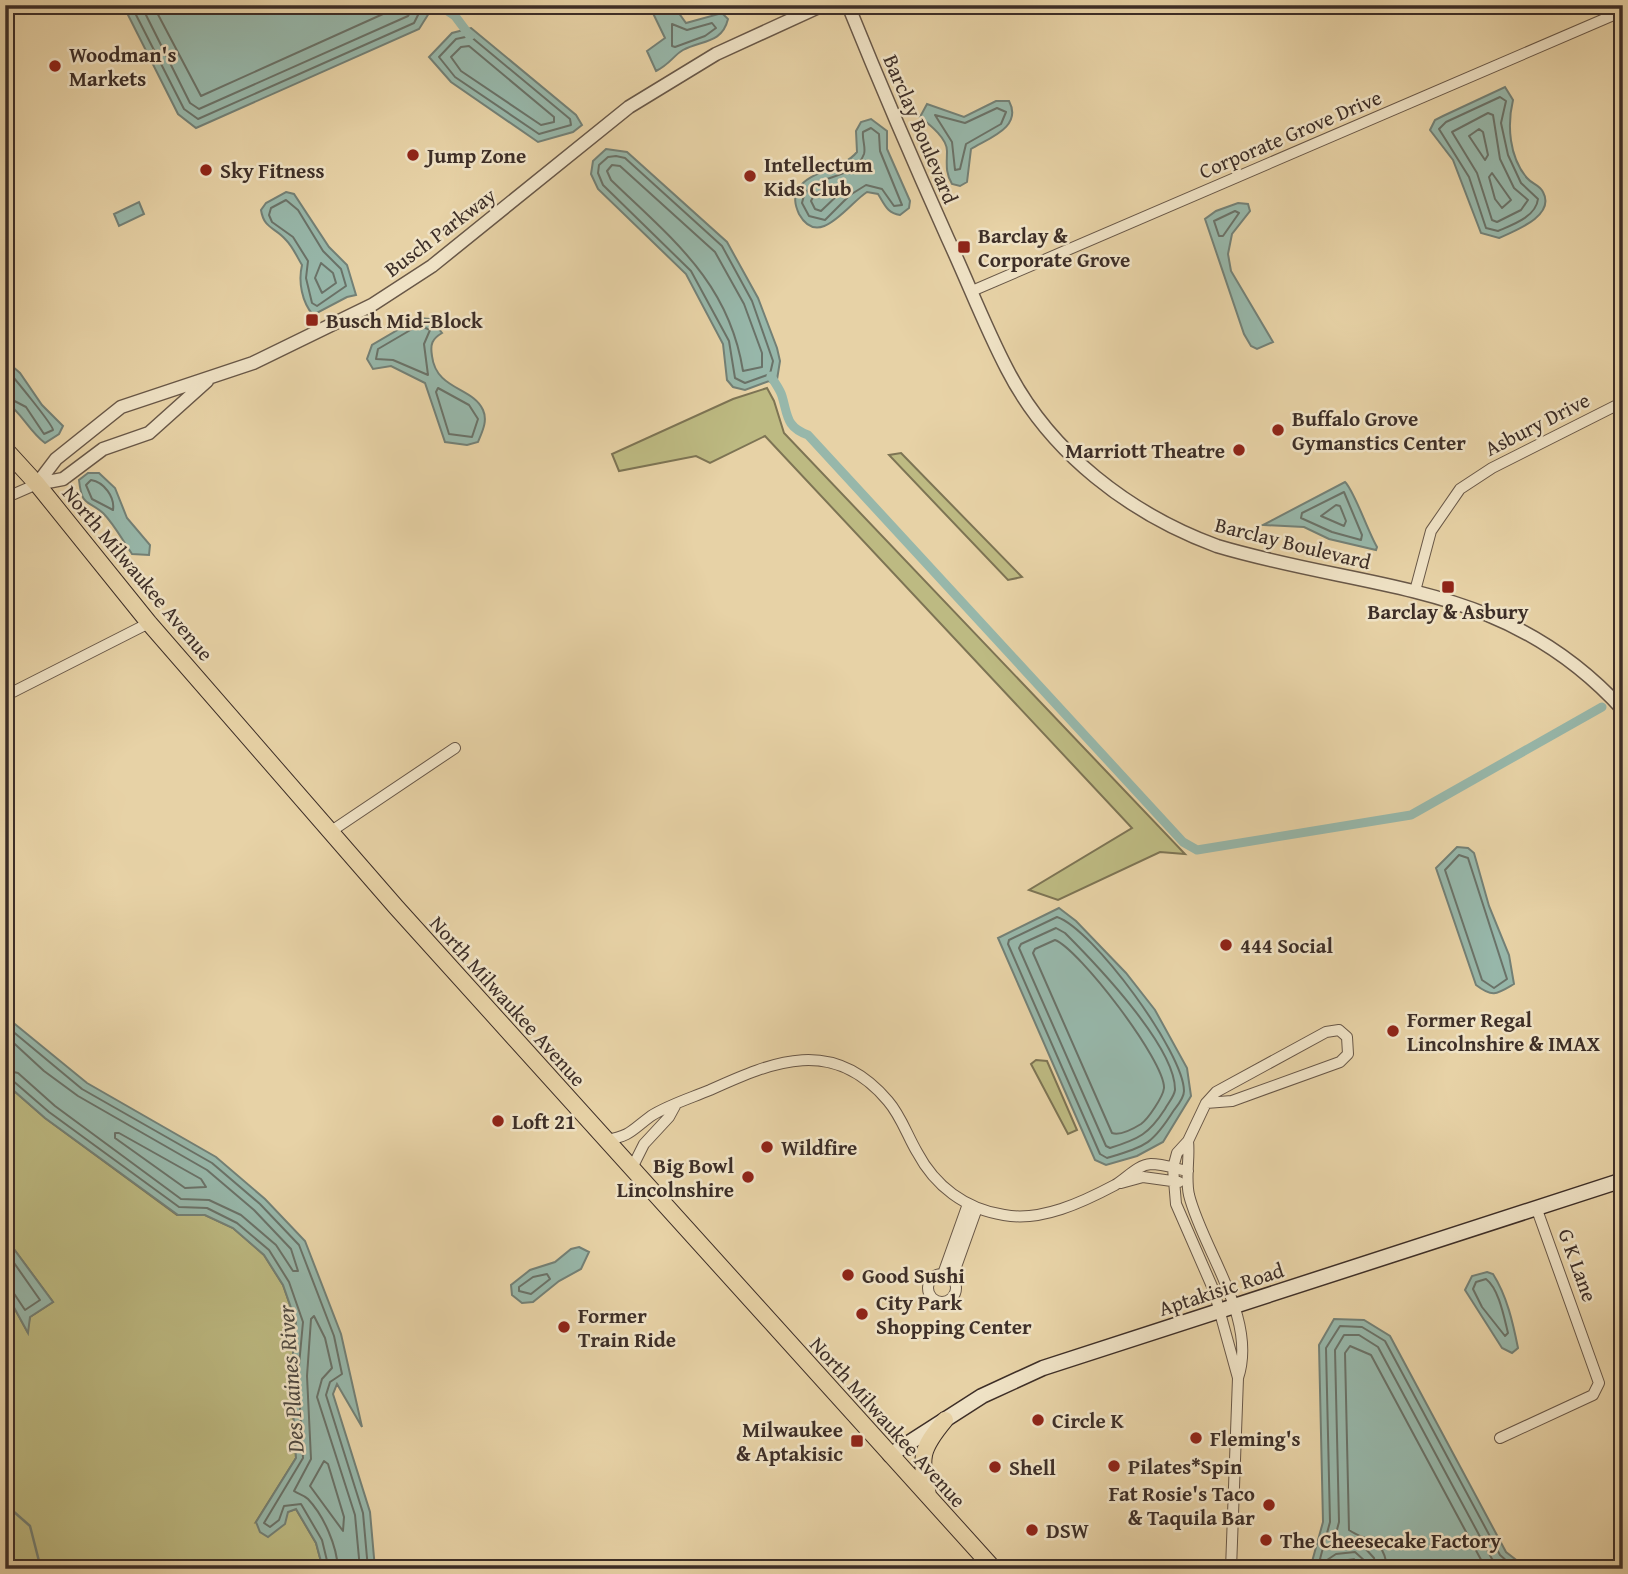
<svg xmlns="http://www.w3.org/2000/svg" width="1628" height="1574" font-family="'Gentium Book Plus',serif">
	<rect width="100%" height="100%" fill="#e7d2a6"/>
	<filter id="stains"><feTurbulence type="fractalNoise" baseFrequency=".00286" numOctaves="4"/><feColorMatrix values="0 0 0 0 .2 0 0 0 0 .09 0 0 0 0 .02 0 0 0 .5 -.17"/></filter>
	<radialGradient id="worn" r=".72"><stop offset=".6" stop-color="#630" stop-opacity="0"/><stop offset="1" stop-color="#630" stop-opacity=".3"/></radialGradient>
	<path fill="#bdba82" stroke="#7d7454" stroke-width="2" d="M 767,388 L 774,401 L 784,433 L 1185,854 L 1160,852 L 1058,900 L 1029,890 L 1132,828 L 765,436 L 710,463 L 696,456 L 619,471 L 612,454 L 733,399 Z
		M 901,453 L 1022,577 L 1008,580 L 889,455 Z
		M 1036,1060 L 1047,1061 L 1077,1130 L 1068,1134 L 1031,1064 Z
		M 5,1083 L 45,1118 L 177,1215 L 205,1215 L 233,1228 L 264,1255 L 283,1285 L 296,1322 L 291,1375 L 296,1458 L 256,1522 L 296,1509 L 316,1543 L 323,1569 L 5,1569 L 5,1291 L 27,1331 L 30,1317 L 53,1302 L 5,1237 Z"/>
	<path fill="#97b7aa" stroke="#738076" stroke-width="2" d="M 123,5 L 429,5 L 431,10 L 419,29 L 196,128 L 178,114 Z
		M 649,5 L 673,5 L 686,23 L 722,13 L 728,19 C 722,44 701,40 683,50 C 673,56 670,64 656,71 L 647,51 L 665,38 Z
		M 471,28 L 576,115 L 582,125 L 573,132 L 538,142 L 451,82 L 429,57 L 452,33 Z
		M 1505,87 L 1513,100 C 1507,125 1509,157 1527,178 C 1532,184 1540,185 1543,192 C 1556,216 1514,231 1499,238 L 1481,233 L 1453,160 L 1430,130 L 1435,120 L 1443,116 Z
		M 996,101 L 1009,101 C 1023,127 989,138 971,149 L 967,182 L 960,186 L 952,184 C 945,172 947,164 947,151 C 947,138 930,125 920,117 L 927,104 L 964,117 Z
		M 871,119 L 887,131 L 887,149 L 910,201 L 909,208 L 900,215 C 887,213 885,205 878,194 L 867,192 C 848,204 819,250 799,214 C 795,205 793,197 799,188 C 810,170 841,171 857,152 L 856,131 L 861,122 Z
		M 606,149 L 627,152 L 727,242 L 758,298 L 777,348 L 780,361 L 776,386 L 769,381 L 745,390 L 733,387 L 727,380 L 723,344 L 686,274 L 598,189 L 591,174 L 593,161 Z
		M 286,192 L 294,194 L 329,247 L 347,265 L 356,295 L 347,297 L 313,315 C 302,302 298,282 302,265 C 297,257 293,247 286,240 C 275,227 264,229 261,210 L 266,203 Z
		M 139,202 L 144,214 L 119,226 L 114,214 Z
		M 1238,203 L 1248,204 L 1250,211 L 1232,234 L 1228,254 L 1231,271 L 1273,342 L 1257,349 L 1251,346 L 1244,334 L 1205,219 L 1216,211 Z
		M 418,318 L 431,319 L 442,333 C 432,339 430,344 432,356 C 436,390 473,387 483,410 C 488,421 482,432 478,442 L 467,445 L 445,442 L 425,383 L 391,366 L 373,369 L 367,359 L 372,345 Z
		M 5,360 L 20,373 L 42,405 L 63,426 L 59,434 L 45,443 C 29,431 22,413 5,401 Z
		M 88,473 L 99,473 L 115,488 L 127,518 L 150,545 L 149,555 L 132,554 C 123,541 114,524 103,513 C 87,499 82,507 79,480 Z
		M 1345,482 C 1354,490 1368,532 1377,547 L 1376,550 L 1329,539 L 1304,527 L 1263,525 Z
		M 1457,847 L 1468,848 L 1474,853 L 1489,906 L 1509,955 L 1514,984 C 1497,994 1493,998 1476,985 L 1436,868 Z
		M 1059,908 L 1076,921 L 1126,973 L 1155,1010 L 1187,1068 L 1191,1096 L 1163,1142 L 1137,1156 L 1106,1165 L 1095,1160 L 998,938 Z
		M 5,1016 L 87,1083 L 216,1157 L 265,1199 L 305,1241 L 341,1334 L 362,1427 L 337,1384 L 333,1394 L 370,1512 L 375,1569 L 323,1569 L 316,1543 L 296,1509 L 288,1512 L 285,1524 L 268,1537 L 260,1532 L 256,1522 L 296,1458 L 291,1375 L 296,1322 L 283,1285 L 264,1255 L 233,1228 L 205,1215 L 178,1215 L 45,1118 L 5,1083 Z
		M 5,1237 L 53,1302 L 30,1317 L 28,1333 L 5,1291 Z
		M 579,1247 L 589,1252 L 581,1269 L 559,1281 L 533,1302 L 522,1303 L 512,1295 L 511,1285 L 530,1270 L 555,1262 L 571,1249 Z
		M 1487,1272 L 1493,1274 C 1507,1296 1513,1323 1518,1348 L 1512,1353 L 1502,1348 L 1465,1290 L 1472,1276 Z
		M 1334,1319 L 1364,1320 L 1390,1336 L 1506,1552 L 1528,1569 L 1362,1569 L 1354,1559 C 1334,1561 1331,1569 1310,1569 L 1323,1522 L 1319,1345 Z"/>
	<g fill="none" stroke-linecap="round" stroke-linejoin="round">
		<path stroke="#6a7268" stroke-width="2" d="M 131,5 L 184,109 L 198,119 L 414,23 L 423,5
			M 141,5 L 190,103 L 199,109 L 408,16 L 415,5
			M 153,5 L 201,96 L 403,5
			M 712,23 L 716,28 L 705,36 L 675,47 L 672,46 L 672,24 L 687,30 Z
			M 470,36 L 570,119 L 571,125 L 539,134 L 455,77 L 439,57 L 456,39 Z
			M 469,46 L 554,117 L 554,122 L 541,125 L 461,71 L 451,57 L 461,47 Z
			M 1500,97 L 1506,101 L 1501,123 L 1508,155 L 1521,183 L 1538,199 C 1536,217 1512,225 1498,231 L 1486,228 L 1469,177 L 1439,129 L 1446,122 Z
			M 997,108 L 1006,112 L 1001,124 L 966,144 L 960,169 L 955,170 L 952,142 L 935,115 L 965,123 Z
			M 1488,113 L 1493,115 L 1500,159 L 1514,188 L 1528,200 L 1521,210 L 1497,222 L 1492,220 L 1477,173 L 1452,132 Z
			M 871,128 L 879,134 L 880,151 L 902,205 L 894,206 L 882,189 L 866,185 L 850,195 L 825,220 L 809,216 L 802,203 C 807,171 853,184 864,154 C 866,148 862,139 863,132 Z
			M 1479,129 L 1483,132 L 1488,155 L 1485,160 L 1469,136 Z
			M 616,156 L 625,158 L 722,246 L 752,301 L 773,361 L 770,374 L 745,383 L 735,378 L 729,341 L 691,271 L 603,185 L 598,173 L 599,165 L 608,157 Z
			M 612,165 L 620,166 L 715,252 L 744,304 L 762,353 L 762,367 L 743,371 C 729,282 672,239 611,180 L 607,171 Z
			M 1492,173 L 1511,200 L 1502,208 L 1495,199 L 1489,177 Z
			M 839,185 L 843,190 L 821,211 L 815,209 L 811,201 L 815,193 Z
			M 286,200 L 298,210 L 323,251 L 341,269 L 346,286 L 317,306 L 312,303 L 306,278 L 308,261 L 293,237 L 272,222 L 269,215 L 271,208 Z
			M 1235,211 L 1239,213 L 1223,236 L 1219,236 L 1214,221 Z
			M 321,263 L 333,273 L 336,283 L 322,293 L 315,278 Z
			M 419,325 L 430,330 L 424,344 L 428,375 L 393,360 L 376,359 L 378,349 Z
			M 5,368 C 12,375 53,425 53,430 L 44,434 L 26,407 L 5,396
			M 438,388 L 469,405 L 478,419 L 472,437 L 449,434 L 436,392 Z
			M 91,480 C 104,482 115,497 113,510 L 92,499 L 86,485 Z
			M 1344,492 L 1362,535 L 1361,540 L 1332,532 L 1301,518 L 1302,513 Z
			M 1336,505 L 1340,506 L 1346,521 L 1344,526 L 1321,516 Z
			M 1459,855 L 1468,858 L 1507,979 L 1494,988 L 1482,980 L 1445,870 Z
			M 1057,917 C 1093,929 1184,1053 1184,1091 C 1184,1098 1178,1105 1174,1110 C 1152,1145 1146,1146 1107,1158 L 1100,1154 L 1008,944 L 1009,940 Z
			M 1056,928 L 1065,933 C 1095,963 1176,1047 1175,1090 C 1174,1097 1168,1103 1165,1109 C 1149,1134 1139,1139 1110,1148 L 1106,1146 L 1019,948 L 1021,944 Z
			M 1055,940 C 1079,949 1165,1061 1164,1088 C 1163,1097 1148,1119 1141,1124 C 1133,1129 1121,1136 1112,1133 L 1033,953 L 1035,949 Z
			M 5,1025 L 82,1089 L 212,1163 L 260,1204 L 299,1245 L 334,1336 L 342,1374 L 330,1382 L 326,1395 L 363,1513 L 368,1569
			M 5,1035 L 44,1071 L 78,1096 L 207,1170 L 254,1210 L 291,1249 L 298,1271 L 293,1271 L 276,1245 L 241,1215 L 209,1200 L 181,1199 L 55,1106 L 18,1073 L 5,1070
			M 5,1079 L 12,1080 L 49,1112 L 179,1207 L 207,1208 L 237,1223 L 269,1250 L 289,1282 L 303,1322 L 298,1376 L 303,1458 L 264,1523 L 270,1527 L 279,1520 L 284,1506 L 301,1504 L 322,1540 L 329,1569
			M 119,1133 L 201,1179 L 206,1187 L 185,1188 L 115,1138 L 115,1133 Z
			M 5,1250 L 40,1300 L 25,1310 L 13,1292 L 5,1290
			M 547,1274 L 550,1279 L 531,1294 L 519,1291 L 519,1287 L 533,1277 Z
			M 1486,1279 C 1499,1289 1504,1317 1508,1333 L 1505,1336 L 1482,1307 L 1473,1289 L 1476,1282 Z
			M 324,1461 L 328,1464 L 344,1517 L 343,1531 L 310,1486 Z
			M 338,1569 C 337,1546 324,1516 308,1499 C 304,1495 298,1494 294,1491 L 311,1459 L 307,1376 L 311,1319 L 314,1316 L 325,1338 L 332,1368 L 322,1379 L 317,1397 L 355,1515 L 360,1569
			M 1367,1569 L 1366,1562 L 1355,1552 L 1336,1554 L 1324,1562 L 1320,1559 L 1330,1522 L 1326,1348 L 1340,1326 L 1362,1327 L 1385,1341 L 1500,1555 L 1516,1569
			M 1376,1569 L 1374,1558 L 1363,1546 L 1337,1545 L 1334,1541 L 1339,1522 L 1335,1350 L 1344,1335 L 1359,1335 L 1378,1347 L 1492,1559 L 1502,1569
			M 1387,1569 C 1385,1537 1366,1542 1349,1530 L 1345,1353 L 1350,1346 L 1371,1355 L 1486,1569"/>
		<path stroke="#738076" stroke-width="2.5" d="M 5,1504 L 30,1526 L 41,1569"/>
		<path stroke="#97b7aa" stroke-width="9" d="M 439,5 L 455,16 L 470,36
			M 771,376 C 774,382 780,389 782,396 C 788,416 786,427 808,435 L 1183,842 L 1197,850 L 1411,815 L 1602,707"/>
		<defs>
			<path id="minor" d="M 972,291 L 1623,11
				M 5,498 L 37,484
				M 1415,591 L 1431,531 L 1460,489 L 1492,468 L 1623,402
				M 5,696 L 149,623
				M 330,832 L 455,748
				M 1206,1103 L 1232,1101 L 1340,1062 L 1348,1054 L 1347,1037 L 1339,1030 L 1326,1032 L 1216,1092 L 1206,1103 L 1188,1141 L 1177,1153 L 1173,1168 L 1176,1204 L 1214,1291 L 1238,1378
				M 606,1140 C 631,1136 632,1130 651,1116 C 668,1105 691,1098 710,1090 C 774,1061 833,1036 888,1101 C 901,1116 907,1135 917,1152 C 935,1186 965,1209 1004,1215 C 1041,1222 1083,1202 1115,1185 C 1127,1178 1137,1165 1151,1164 C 1163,1164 1177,1169 1188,1171
				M 1188,1141 C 1190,1159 1185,1177 1189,1195 C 1203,1251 1258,1318 1238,1378 L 1231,1569
				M 631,1170 L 644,1144 L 669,1117 L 675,1106
				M 1121,1183 L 1143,1177 L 1179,1182
				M 943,1274 L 968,1204
				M928 1288a14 14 0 1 1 28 0a14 14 0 1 1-28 0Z
				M 952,1278 L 977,1208
				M 1500,1438 L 1593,1395 L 1599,1383 L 1536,1207"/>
			<path id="tertiary" d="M 848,5 C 880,84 913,161 948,239 C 968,282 985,327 1007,369 C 1050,453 1130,514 1217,546 C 1371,592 1505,580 1623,710
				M 37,484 L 56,459 L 121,407 L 253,363 L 372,305 L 432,266 L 629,107 L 716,54 L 823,5
				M 37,484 L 63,479 L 103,449 L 149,433 L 207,381"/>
			<path id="secondary" d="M 890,1455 L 982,1396 L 1043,1368 L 1623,1180"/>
			<path id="primary" d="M 5,449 L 37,484 L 149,623 L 396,907 L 994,1569
				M 928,1495 C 920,1457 920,1450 945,1420"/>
		</defs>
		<use href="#minor" stroke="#685747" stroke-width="12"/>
		<use href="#tertiary" stroke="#685747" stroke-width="15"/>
		<use href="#secondary" stroke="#3d2e27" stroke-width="17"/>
		<use href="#primary" stroke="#3d2e27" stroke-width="18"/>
		<use href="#minor" stroke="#efe2c5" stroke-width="10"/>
		<use href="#tertiary" stroke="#efe2c5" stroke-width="12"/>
		<use href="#secondary" stroke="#efe2c5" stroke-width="14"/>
		<use href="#primary" stroke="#e7d2a6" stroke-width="16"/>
	</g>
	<g fill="#8f2418" stroke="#efe2c5" stroke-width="2.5">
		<circle cx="55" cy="66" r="7"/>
		<circle cx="413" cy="155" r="7"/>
		<circle cx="206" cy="170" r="7"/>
		<circle cx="750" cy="176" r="7"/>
		<rect x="957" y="240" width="14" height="14" rx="3.5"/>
		<rect x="305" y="313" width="14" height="14" rx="3.5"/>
		<circle cx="1278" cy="430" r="7"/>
		<circle cx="1239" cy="450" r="7"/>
		<rect x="1441" y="580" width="14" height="14" rx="3.5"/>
		<circle cx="1226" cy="945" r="7"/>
		<circle cx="1393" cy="1031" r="7"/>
		<circle cx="498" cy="1121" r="7"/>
		<circle cx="767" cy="1147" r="7"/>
		<circle cx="748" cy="1177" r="7"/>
		<circle cx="848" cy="1275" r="7"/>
		<circle cx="862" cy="1314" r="7"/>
		<circle cx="564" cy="1327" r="7"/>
		<circle cx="1038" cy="1420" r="7"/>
		<circle cx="1196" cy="1438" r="7"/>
		<rect x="850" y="1434" width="14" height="14" rx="3.5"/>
		<circle cx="1114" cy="1466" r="7"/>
		<circle cx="995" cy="1467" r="7"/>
		<circle cx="1269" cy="1505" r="7"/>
		<circle cx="1032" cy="1530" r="7"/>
		<circle cx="1266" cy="1540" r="7"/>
	</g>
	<g text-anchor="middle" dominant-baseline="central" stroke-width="5" stroke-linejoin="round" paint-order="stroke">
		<g font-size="21" font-weight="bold" fill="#3d2e27" stroke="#efe2c5" text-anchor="start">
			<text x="69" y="54">Woodman's<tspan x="69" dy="24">Markets</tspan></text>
			<text x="427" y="155">Jump Zone</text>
			<text x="764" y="164">Intellectum<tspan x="764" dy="24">Kids Club</tspan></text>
			<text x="220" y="170">Sky Fitness</text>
			<text x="978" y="235">Barclay &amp;<tspan x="978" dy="24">Corporate Grove</tspan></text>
			<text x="326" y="320">Busch Mid-Block</text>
			<text x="1292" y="418">Buffalo Grove<tspan x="1292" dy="24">Gymanstics Center</tspan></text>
			<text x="1225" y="450" text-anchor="end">Marriott Theatre</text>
			<text x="1448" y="611" text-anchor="middle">Barclay &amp; Asbury</text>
			<text x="1240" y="945">444 Social</text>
			<text x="1407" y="1019">Former Regal<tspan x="1407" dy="24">Lincolnshire &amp; IMAX</tspan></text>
			<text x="512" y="1121">Loft 21</text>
			<text x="781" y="1147">Wildfire</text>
			<text x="734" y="1165" text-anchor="end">Big Bowl<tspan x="734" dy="24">Lincolnshire</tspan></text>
			<text x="862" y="1275">Good Sushi</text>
			<text x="876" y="1302">City Park<tspan x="876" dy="24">Shopping Center</tspan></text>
			<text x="578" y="1315">Former<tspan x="578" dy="24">Train Ride</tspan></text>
			<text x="1052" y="1420">Circle K</text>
			<text x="843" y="1429" text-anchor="end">Milwaukee<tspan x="843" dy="24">&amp; Aptakisic</tspan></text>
			<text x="1210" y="1438">Fleming's</text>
			<text x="1128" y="1466">Pilates*Spin</text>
			<text x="1009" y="1467">Shell</text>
			<text x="1255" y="1493" text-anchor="end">Fat Rosie's Taco<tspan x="1255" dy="24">&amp; Taquila Bar</tspan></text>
			<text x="1046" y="1530">DSW</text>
			<text x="1280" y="1540">The Cheesecake Factory</text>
		</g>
		<g font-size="21" fill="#3d2e27" stroke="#efe2c5">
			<text transform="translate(921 129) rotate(67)">Barclay Boulevard</text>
			<text transform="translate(1290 134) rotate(-23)">Corporate Grove Drive</text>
			<text transform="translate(440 232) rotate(-37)">Busch Parkway</text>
			<text transform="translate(1537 424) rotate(-27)">Asbury Drive</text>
			<text transform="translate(1293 543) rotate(14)">Barclay Boulevard</text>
			<text transform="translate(138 573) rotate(50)">North Milwaukee Avenue</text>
			<text transform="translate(508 1001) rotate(48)">North Milwaukee Avenue</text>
			<text transform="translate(1578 1265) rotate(70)">G K Lane</text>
			<text transform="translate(1221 1289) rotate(-18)">Aptakisic Road</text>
			<text transform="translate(888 1422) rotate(48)">North Milwaukee Avenue</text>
		</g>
		<g font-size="23" font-style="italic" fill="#4f4941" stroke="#efe2c5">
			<text transform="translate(290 1379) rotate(-94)">Des Plaines River</text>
		</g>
	</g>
	<rect width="1628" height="1574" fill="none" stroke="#e7d2a6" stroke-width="28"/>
	<rect x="7" y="7" width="1614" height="1560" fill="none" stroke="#3d2e27" stroke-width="3.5"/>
	<rect x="14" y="14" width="1600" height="1546" fill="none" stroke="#3d2e27" stroke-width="2"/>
	<rect width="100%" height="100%" filter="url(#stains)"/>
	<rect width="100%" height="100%" fill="url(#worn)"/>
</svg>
